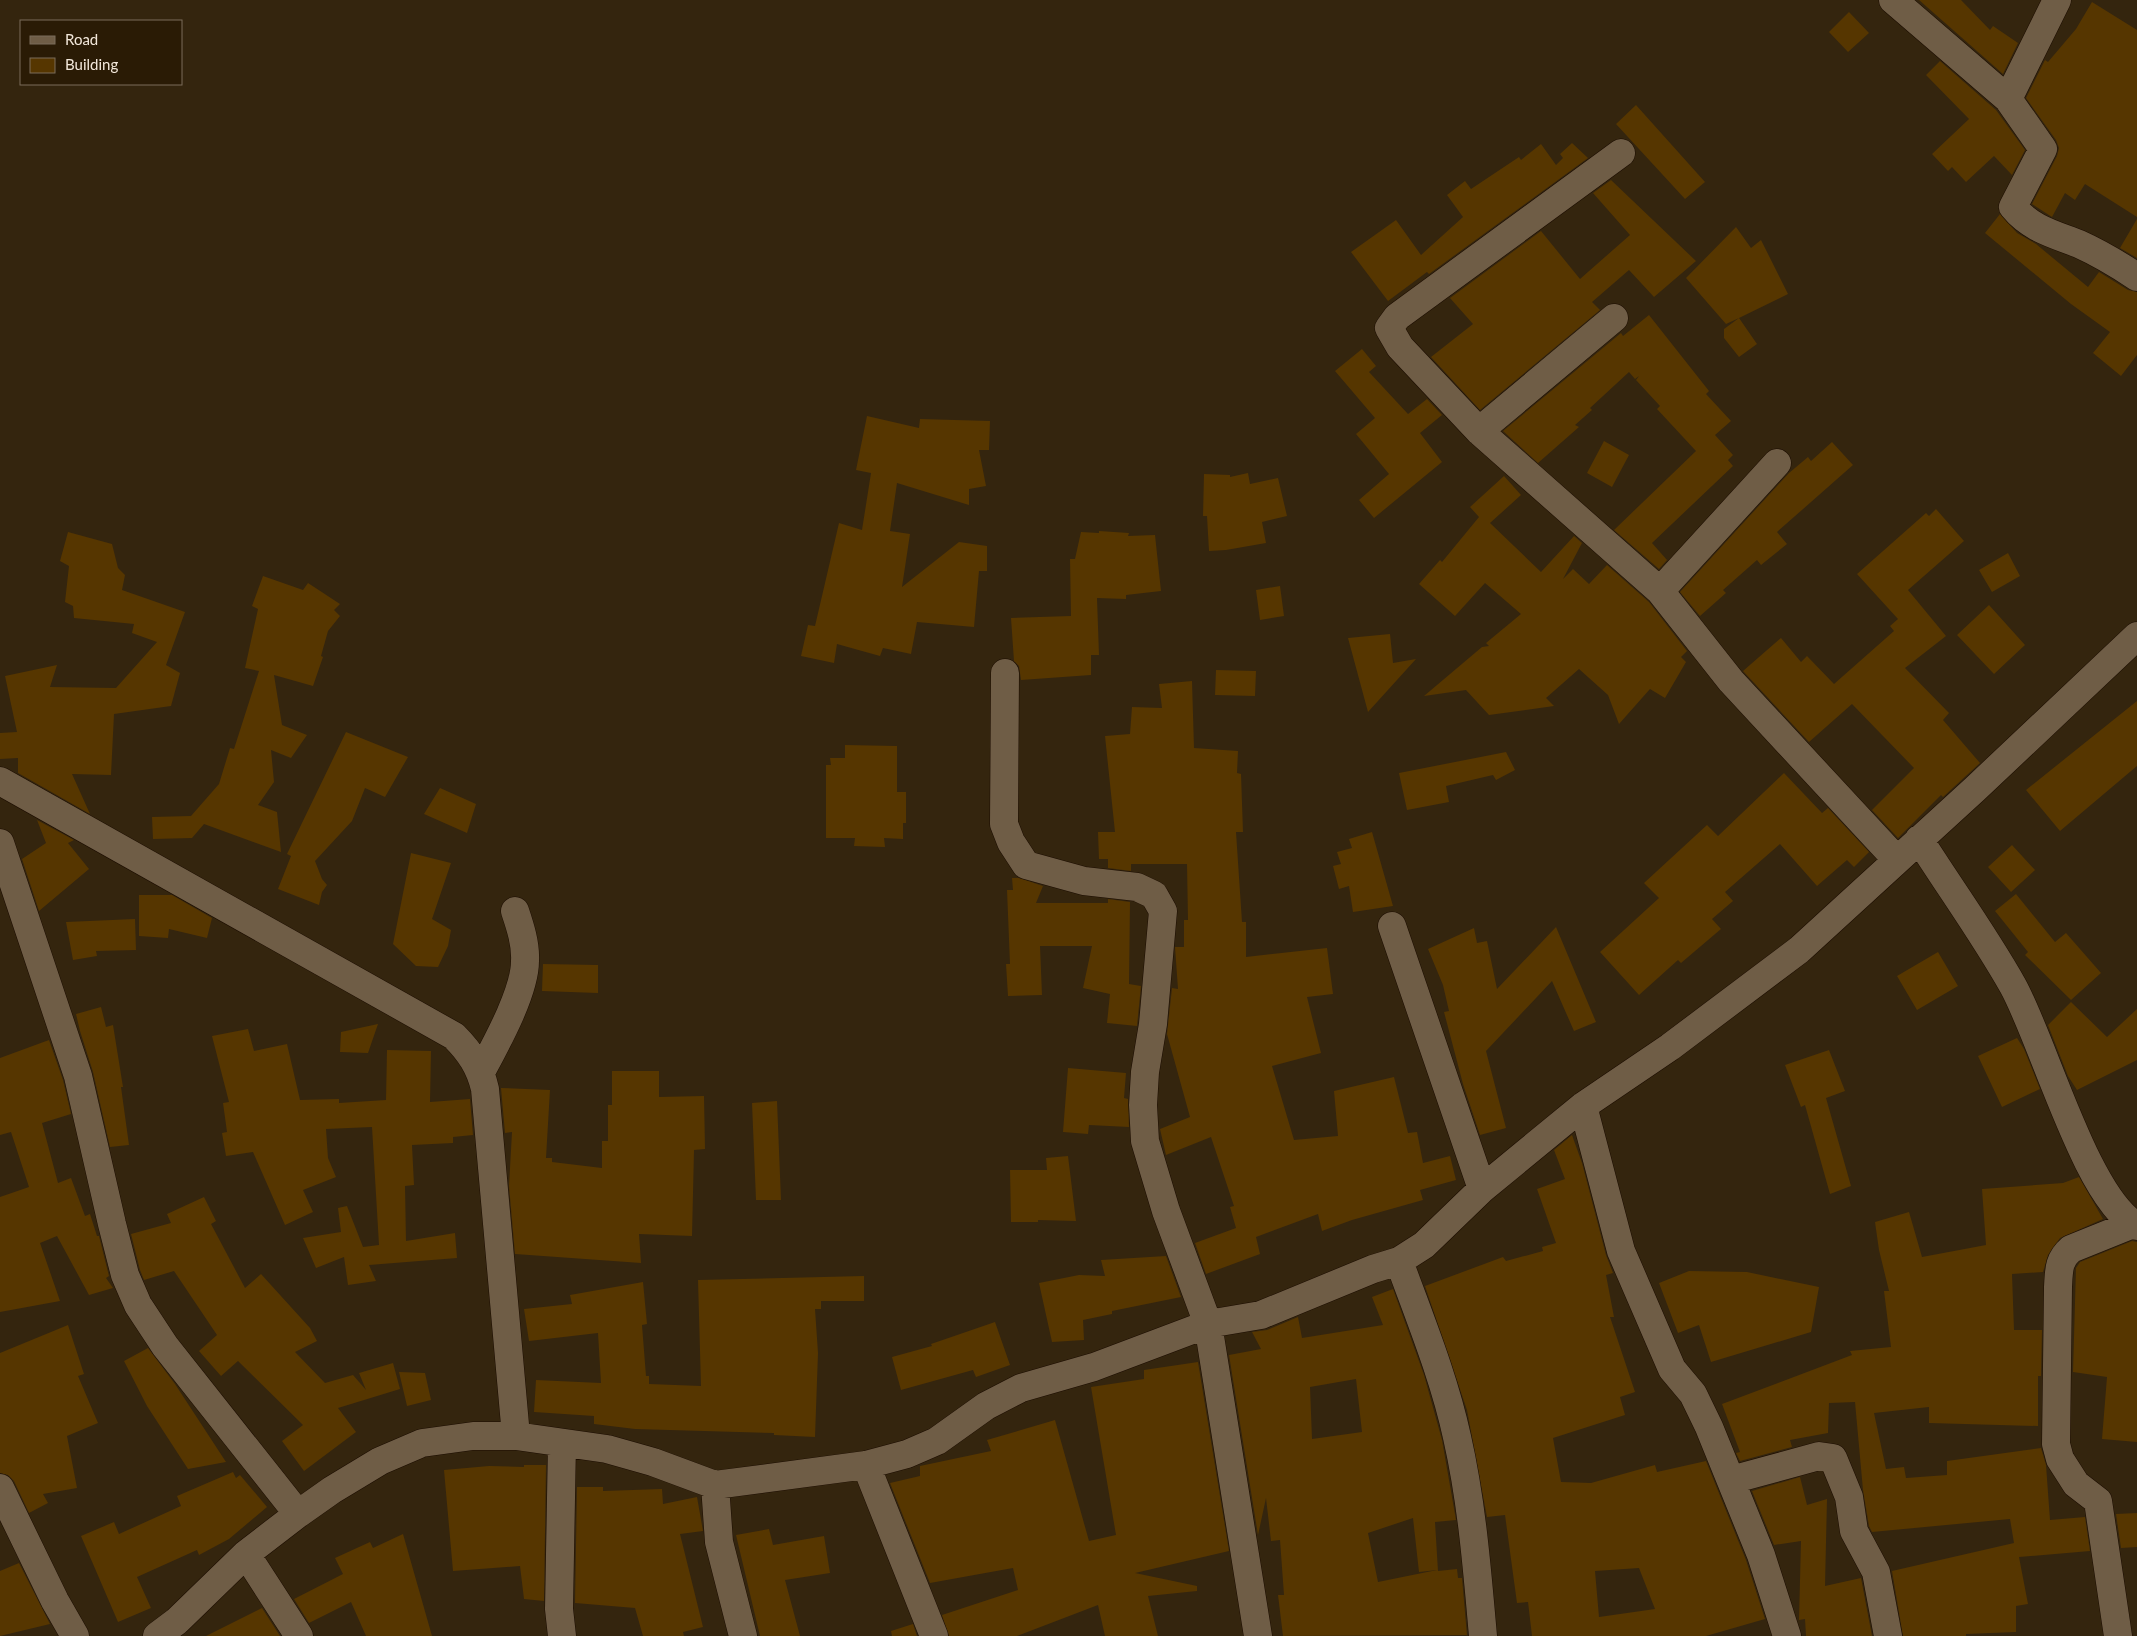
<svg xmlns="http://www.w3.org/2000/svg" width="2137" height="1636" font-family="Lato,sans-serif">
	<rect width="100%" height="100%" fill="#34250e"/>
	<path fill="#563600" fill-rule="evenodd" d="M 1919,0 L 1961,0 L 1990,30 L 1993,26 L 2018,43 L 2003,74 Z
		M 2092,2 L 2137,30 L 2137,217 L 2085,184 L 2075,200 L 2065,193 L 2052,217 L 2032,204 L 2057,156 L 2059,148 L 2056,140 L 2026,98 L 2045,60 L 2048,62 L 2076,29 Z
		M 1849,12 L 1869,33 L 1848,52 L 1829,32 Z
		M 1940,61 L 1996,110 L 2025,150 L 2012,175 L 1994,156 L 1966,182 L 1952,167 L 1948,171 L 1932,154 L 1969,119 L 1926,75 Z
		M 1636,105 L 1705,182 L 1685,199 L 1616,124 Z
		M 1572,143 L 1588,158 L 1429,274 L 1427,272 L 1388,301 L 1351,252 L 1396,220 L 1421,255 L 1463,217 L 1447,195 L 1465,181 L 1471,189 L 1519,157 L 1521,160 L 1541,144 L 1556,165 L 1563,158 L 1560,154 Z
		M 1611,180 L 1696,261 L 1654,297 L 1629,270 L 1592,302 L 1600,310 L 1480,410 L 1431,357 L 1473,324 L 1450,298 L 1541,231 L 1580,279 L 1630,235 L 1593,193 Z
		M 2000,214 L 2017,233 L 2036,244 L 2088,287 L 2099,272 L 2128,290 L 2137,292 L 2137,355 L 2121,376 L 2093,353 L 2110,332 L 2071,304 L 1985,233 Z
		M 2137,219 L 2137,258 L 2120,248 Z
		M 1736,227 L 1751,248 L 1761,240 L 1788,294 L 1739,318 L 1757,344 L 1739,357 L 1724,338 L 1724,329 L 1739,318 L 1726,324 L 1686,278 Z
		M 1649,315 L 1709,391 L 1706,394 L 1731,421 L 1715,435 L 1733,455 L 1728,460 L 1733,466 L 1652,543 L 1667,560 L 1659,569 L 1614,530 L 1696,451 L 1657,409 L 1660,406 L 1636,380 L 1639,376 L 1635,379 L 1629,372 L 1590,408 L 1592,410 L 1575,425 L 1579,427 L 1538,463 L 1503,431 L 1621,333 L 1623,336 Z
		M 1362,349 L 1376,366 L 1369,372 L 1408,414 L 1427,399 L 1442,415 L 1420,433 L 1442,462 L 1374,518 L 1359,500 L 1389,474 L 1356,434 L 1375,418 L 1335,371 Z
		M 867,416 L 919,428 L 920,419 L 990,421 L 989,450 L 979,450 L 986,486 L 969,489 L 969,505 L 897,483 L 890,531 L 910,534 L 902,587 L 959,542 L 987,546 L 987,571 L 979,571 L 974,627 L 917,622 L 911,654 L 883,648 L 880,656 L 837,644 L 834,663 L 801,656 L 808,625 L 815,626 L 839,523 L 862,530 L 871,473 L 856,470 Z
		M 1604,441 L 1629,455 L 1612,487 L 1587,473 Z
		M 1832,442 L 1853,465 L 1777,532 L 1787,544 L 1761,565 L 1757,560 L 1723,590 L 1726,593 L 1700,616 L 1680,592 L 1789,473 L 1808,457 L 1811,461 Z
		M 1248,473 L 1250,484 L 1278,478 L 1287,516 L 1262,522 L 1266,543 L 1226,550 L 1209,551 L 1207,516 L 1203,516 L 1204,474 L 1230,475 L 1230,477 Z
		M 1504,476 L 1521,495 L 1490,523 L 1541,572 L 1574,536 L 1582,543 L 1563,579 L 1573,569 L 1589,584 L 1607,565 L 1649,602 L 1687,651 L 1681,657 L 1686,662 L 1665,698 L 1650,689 L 1619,724 L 1608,695 L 1579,669 L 1546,698 L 1554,706 L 1489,715 L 1466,690 L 1424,696 L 1482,647 L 1489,646 L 1486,643 L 1521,614 L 1485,583 L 1455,616 L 1419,584 L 1440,560 L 1442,562 L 1479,517 L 1470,507 Z
		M 1936,509 L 1964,541 L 1908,590 L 1946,636 L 1905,668 L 1949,713 L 1943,720 L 1980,763 L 1943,797 L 1941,795 L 1898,838 L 1872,810 L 1914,768 L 1852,704 L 1809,742 L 1743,671 L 1781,638 L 1801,662 L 1807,656 L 1834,684 L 1894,631 L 1890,626 L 1898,619 L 1857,574 L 1926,513 L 1929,516 Z
		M 1099,531 L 1129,533 L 1128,536 L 1155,535 L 1161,591 L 1126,595 L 1126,599 L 1097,598 L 1099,655 L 1091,655 L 1091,675 L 1021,680 L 1019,666 L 1014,661 L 1011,618 L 1071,616 L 1070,559 L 1075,559 L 1081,532 L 1099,533 Z
		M 68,532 L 112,544 L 118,568 L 125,575 L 122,590 L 185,612 L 166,665 L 180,673 L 171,706 L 114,714 L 111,775 L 72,774 L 90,814 L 18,773 L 18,758 L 0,759 L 0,733 L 17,732 L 5,676 L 57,665 L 50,687 L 116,688 L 157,642 L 132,633 L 134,624 L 74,618 L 73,606 L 65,602 L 69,566 L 60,561 Z
		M 2008,553 L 2020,576 L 1992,592 L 1979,570 Z
		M 263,576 L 303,590 L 308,583 L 340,604 L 334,610 L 340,616 L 328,631 L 321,656 L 323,657 L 313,686 L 274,675 L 282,725 L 307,735 L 291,758 L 271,750 L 274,782 L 258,805 L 277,812 L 281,852 L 204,824 L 192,838 L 153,839 L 152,817 L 191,816 L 219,784 L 230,748 L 234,749 L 259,671 L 245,668 L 258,609 L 252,606 Z
		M 1280,586 L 1284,616 L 1260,620 L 1256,590 Z
		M 1989,605 L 2025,645 L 1994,674 L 1957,635 Z
		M 1390,634 L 1393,663 L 1416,659 L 1368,712 L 1348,638 Z
		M 1216,670 L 1256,671 L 1255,696 L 1215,695 Z
		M 1192,681 L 1194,748 L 1238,751 L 1237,773 L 1241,774 L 1243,832 L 1236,832 L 1242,922 L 1246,922 L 1246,957 L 1327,948 L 1333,994 L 1307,997 L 1321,1053 L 1272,1066 L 1294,1140 L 1338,1136 L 1334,1091 L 1394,1077 L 1408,1133 L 1417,1132 L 1423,1163 L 1450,1156 L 1456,1180 L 1420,1190 L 1423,1200 L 1352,1220 L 1322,1231 L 1318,1214 L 1256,1237 L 1260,1254 L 1206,1274 L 1195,1243 L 1236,1228 L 1230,1207 L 1234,1206 L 1211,1137 L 1166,1155 L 1160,1129 L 1190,1117 L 1167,1034 L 1172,988 L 1178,989 L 1175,947 L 1184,947 L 1184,920 L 1188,920 L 1187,864 L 1131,864 L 1131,871 L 1108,868 L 1108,859 L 1099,859 L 1098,832 L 1115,832 L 1105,736 L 1130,734 L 1132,707 L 1162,708 L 1159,684 Z
		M 2137,701 L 2137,766 L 2060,831 L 2026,790 Z
		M 346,732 L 408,757 L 385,797 L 365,788 L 352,821 L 315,861 L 322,879 L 327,885 L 322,892 L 319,905 L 278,889 L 291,856 L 287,854 Z
		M 845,745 L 897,746 L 897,792 L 906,792 L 906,823 L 903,823 L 903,839 L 884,838 L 885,847 L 854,846 L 855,838 L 826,838 L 826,765 L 831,765 L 830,758 L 845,758 Z
		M 1506,752 L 1515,770 L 1496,780 L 1493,775 L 1446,786 L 1449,802 L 1407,810 L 1399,773 Z
		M 1784,773 L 1822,813 L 1828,808 L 1869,852 L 1854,867 L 1847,860 L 1817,886 L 1780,844 L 1725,892 L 1733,901 L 1712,919 L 1721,929 L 1681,963 L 1678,960 L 1639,995 L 1600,952 L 1659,898 L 1644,883 L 1707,825 L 1718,836 Z
		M 440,788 L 476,804 L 467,833 L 424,814 Z
		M 37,820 L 74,840 L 68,843 L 89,869 L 39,911 L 22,859 L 46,843 Z
		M 1372,832 L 1393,906 L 1353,912 L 1349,886 L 1339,889 L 1333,866 L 1341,864 L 1337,852 L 1352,848 L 1349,839 Z
		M 2012,845 L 2035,870 L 2011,892 L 1988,867 Z
		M 411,853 L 451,863 L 432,919 L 451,930 L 448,946 L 438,967 L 416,966 L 393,944 Z
		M 1012,878 L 1019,878 L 1043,886 L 1036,903 L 1108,903 L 1108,899 L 1130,902 L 1129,984 L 1141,986 L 1137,1026 L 1107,1023 L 1110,994 L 1083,988 L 1092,946 L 1040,946 L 1042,995 L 1008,996 L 1006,964 L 1010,964 L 1007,890 L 1013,890 Z
		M 2016,894 L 2055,942 L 2066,933 L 2101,973 L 2071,1000 L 2025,955 L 2028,952 L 1995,911 Z
		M 139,895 L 172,895 L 212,918 L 207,938 L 169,929 L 168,938 L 139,936 Z
		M 135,919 L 136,950 L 96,951 L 97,956 L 73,960 L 66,922 Z
		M 1556,927 L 1596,1022 L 1574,1031 L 1552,981 L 1486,1051 L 1506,1128 L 1480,1135 L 1463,1084 L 1444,1012 L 1449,1011 L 1443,985 L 1428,949 L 1474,928 L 1477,943 L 1487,941 L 1497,989 Z
		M 1938,952 L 1958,986 L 1917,1010 L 1897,976 Z
		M 543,964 L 598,965 L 598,993 L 542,991 Z
		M 2071,1002 L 2107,1037 L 2137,1009 L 2137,1060 L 2077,1090 L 2068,1076 L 2048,1025 Z
		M 101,1007 L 106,1027 L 113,1025 L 123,1087 L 121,1087 L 129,1145 L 110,1147 L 93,1072 L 80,1031 L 76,1014 Z
		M 378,1024 L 368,1053 L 340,1052 L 341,1032 Z
		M 248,1029 L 254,1051 L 287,1044 L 300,1100 L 339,1099 L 339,1103 L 386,1100 L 387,1050 L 431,1051 L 430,1102 L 470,1099 L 473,1135 L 453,1137 L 453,1143 L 412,1145 L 414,1185 L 405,1186 L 406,1241 L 455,1233 L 457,1258 L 369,1265 L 376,1281 L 348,1285 L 344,1257 L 316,1268 L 303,1238 L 341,1232 L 338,1208 L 347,1206 L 363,1247 L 379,1245 L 372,1127 L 326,1129 L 328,1158 L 336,1177 L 303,1190 L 313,1212 L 285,1225 L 253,1152 L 226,1156 L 222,1133 L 227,1132 L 223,1103 L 229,1102 L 212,1036 Z
		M 2017,1038 L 2024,1049 L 2040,1089 L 2002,1107 L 1978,1056 Z
		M 49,1040 L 63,1080 L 71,1114 L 42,1123 L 58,1183 L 71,1178 L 85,1216 L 90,1214 L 97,1236 L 99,1236 L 109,1276 L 106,1278 L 113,1288 L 89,1295 L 57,1236 L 40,1243 L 60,1301 L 0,1312 L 0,1197 L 29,1187 L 11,1132 L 0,1135 L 0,1058 Z
		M 1829,1050 L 1845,1091 L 1826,1098 L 1851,1186 L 1830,1194 L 1805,1105 L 1801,1107 L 1785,1065 Z
		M 1068,1068 L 1126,1073 L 1124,1098 L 1128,1099 L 1129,1127 L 1089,1125 L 1088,1134 L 1063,1132 Z
		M 612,1071 L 659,1071 L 659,1097 L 704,1096 L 705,1149 L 694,1150 L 692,1236 L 639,1234 L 641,1263 L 515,1254 L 509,1186 L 512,1132 L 505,1133 L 501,1088 L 550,1090 L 546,1158 L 552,1158 L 552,1162 L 602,1168 L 602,1141 L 608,1141 L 608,1105 L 612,1105 Z
		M 777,1101 L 781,1200 L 756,1200 L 752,1103 Z
		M 1572,1135 L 1582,1163 L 1606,1255 L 1613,1273 L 1606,1275 L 1614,1317 L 1610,1317 L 1635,1392 L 1620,1397 L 1625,1415 L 1553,1438 L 1561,1482 L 1591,1483 L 1655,1465 L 1657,1472 L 1706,1461 L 1746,1560 L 1765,1619 L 1706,1636 L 1532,1636 L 1528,1602 L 1517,1603 L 1505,1515 L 1487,1517 L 1467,1410 L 1425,1286 L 1503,1257 L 1506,1261 L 1543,1251 L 1542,1247 L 1556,1243 L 1537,1189 L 1565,1179 L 1554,1150 ZM 1639,1568 L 1655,1609 L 1599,1617 L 1595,1571 Z
		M 1068,1156 L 1076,1221 L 1038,1220 L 1038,1222 L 1011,1222 L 1010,1170 L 1047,1170 L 1046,1158 Z
		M 2079,1177 L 2103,1219 L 2060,1238 L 2048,1255 L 2043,1272 L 2012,1274 L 2014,1330 L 2042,1330 L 2041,1376 L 2038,1376 L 2038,1426 L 1929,1423 L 1929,1407 L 1874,1413 L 1886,1469 L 1904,1467 L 1906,1478 L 1947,1475 L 1947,1461 L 2041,1448 L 2046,1465 L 2050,1520 L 2085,1517 L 2090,1551 L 2019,1557 L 2028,1604 L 2016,1606 L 2016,1632 L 1966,1634 L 1966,1636 L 1903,1636 L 1892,1571 L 2014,1543 L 2010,1519 L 1872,1532 L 1869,1526 L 1863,1490 L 1855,1402 L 1829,1403 L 1828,1433 L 1790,1440 L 1792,1447 L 1740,1461 L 1736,1453 L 1740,1452 L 1722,1404 L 1852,1355 L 1850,1351 L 1891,1347 L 1884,1291 L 1889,1291 L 1879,1250 L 1875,1222 L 1909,1212 L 1922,1257 L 1986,1245 L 1982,1189 L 2063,1183 Z
		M 204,1197 L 216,1221 L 211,1224 L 245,1288 L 261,1274 L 310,1328 L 317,1341 L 295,1352 L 325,1383 L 353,1375 L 366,1390 L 359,1373 L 393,1363 L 400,1389 L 338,1408 L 356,1432 L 304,1471 L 282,1441 L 303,1425 L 238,1361 L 221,1376 L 199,1351 L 217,1335 L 174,1271 L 144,1280 L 140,1270 L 131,1234 L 171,1223 L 167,1214 Z
		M 2132,1241 L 2137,1242 L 2137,1442 L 2102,1439 L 2107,1377 L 2073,1372 L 2076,1268 L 2080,1262 Z
		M 1166,1256 L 1181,1297 L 1112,1311 L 1112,1314 L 1083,1320 L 1084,1340 L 1052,1342 L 1039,1283 L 1079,1275 L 1105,1276 L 1101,1260 Z
		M 1689,1271 L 1747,1272 L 1819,1287 L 1811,1332 L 1711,1362 L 1699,1325 L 1678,1333 L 1659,1283 Z
		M 864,1276 L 864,1301 L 821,1301 L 821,1309 L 815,1309 L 818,1353 L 815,1437 L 774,1435 L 774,1433 L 635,1429 L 594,1424 L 594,1416 L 534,1412 L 536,1380 L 601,1383 L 598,1333 L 529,1341 L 524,1309 L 572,1304 L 570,1295 L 643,1282 L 647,1324 L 642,1325 L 646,1376 L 649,1376 L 649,1384 L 701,1386 L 698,1280 Z
		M 1393,1289 L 1424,1375 L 1442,1440 L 1456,1520 L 1435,1522 L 1438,1571 L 1457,1569 L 1458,1578 L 1462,1578 L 1467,1635 L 1283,1636 L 1278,1595 L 1284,1595 L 1280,1540 L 1271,1541 L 1266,1498 L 1258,1535 L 1229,1355 L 1261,1349 L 1252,1332 L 1267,1330 L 1298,1317 L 1302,1338 L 1383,1325 L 1372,1297 ZM 1356,1379 L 1362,1432 L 1312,1439 L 1310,1387 ZM 1413,1518 L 1419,1572 L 1437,1570 L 1378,1582 L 1368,1533 Z
		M 995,1322 L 1010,1365 L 976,1377 L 973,1370 L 901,1390 L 892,1357 L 932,1346 L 931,1344 Z
		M 68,1325 L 84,1374 L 78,1376 L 98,1423 L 67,1436 L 77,1488 L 43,1494 L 48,1503 L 29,1513 L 14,1481 L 8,1475 L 0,1473 L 0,1353 Z
		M 148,1348 L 175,1384 L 226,1462 L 188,1469 L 147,1406 L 124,1361 Z
		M 1198,1362 L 1229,1551 L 1135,1573 L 1197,1586 L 1197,1591 L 1148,1596 L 1158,1636 L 1105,1636 L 1098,1605 L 1017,1636 L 949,1636 L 942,1615 L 1018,1590 L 1013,1568 L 930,1583 L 890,1483 L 920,1476 L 920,1466 L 991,1451 L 987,1440 L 1055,1420 L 1089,1541 L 1116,1535 L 1091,1387 L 1144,1379 L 1144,1370 Z
		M 399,1372 L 425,1373 L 431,1400 L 407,1406 Z
		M 524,1465 L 546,1465 L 544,1601 L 524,1599 L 520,1566 L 453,1571 L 444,1470 L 489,1466 L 524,1467 Z
		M 233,1472 L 236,1478 L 240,1475 L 267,1507 L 229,1539 L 199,1555 L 197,1550 L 137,1577 L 151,1608 L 118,1622 L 81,1536 L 114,1522 L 119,1534 L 181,1506 L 177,1496 Z
		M 1800,1477 L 1807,1505 L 1827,1499 L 1825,1586 L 1861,1578 L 1872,1636 L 1806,1636 L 1805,1619 L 1799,1620 L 1801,1541 L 1774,1545 L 1752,1491 Z
		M 577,1487 L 603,1487 L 603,1491 L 662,1489 L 663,1504 L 697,1497 L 703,1531 L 680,1534 L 703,1627 L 683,1632 L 684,1636 L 643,1636 L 635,1608 L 575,1603 Z
		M 2137,1513 L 2137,1547 L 2121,1548 L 2116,1514 Z
		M 769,1529 L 773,1545 L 824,1536 L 830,1573 L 785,1580 L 800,1636 L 760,1636 L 736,1535 Z
		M 403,1534 L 432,1636 L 366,1636 L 351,1602 L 309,1623 L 294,1599 L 343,1574 L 335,1558 L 370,1542 L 373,1548 Z
		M 19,1563 L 50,1624 L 0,1636 L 0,1571 Z
		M 262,1608 L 280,1636 L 206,1636 Z
		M 913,1624 L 917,1636 L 892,1636 L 891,1631 Z"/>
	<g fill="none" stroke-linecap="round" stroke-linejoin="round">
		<defs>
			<path id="minor" d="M 1893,0 L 2008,99 L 2043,149 L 2013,207 C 2031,229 2054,234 2079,244 C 2099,253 2119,265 2137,277
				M 2008,99 L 2057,0
				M 1621,153 L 1397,317 L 1389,328 L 1400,347 L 1479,431 L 1660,591 L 1731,681 L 1897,860
				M 1479,431 L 1614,318
				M 1660,591 L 1777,463
				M 1005,673 L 1004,824 L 1011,842 L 1026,865 L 1084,881 L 1137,887 L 1154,895 L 1163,911 L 1153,1024 L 1145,1072 L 1143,1105 L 1145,1141 L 1166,1211 L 1208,1324 L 1258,1636
				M 0,781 L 454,1036 C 470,1052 480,1067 485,1089 L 516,1436
				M 1919,839 C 1950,888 1985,936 2013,986 C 2044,1042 2086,1198 2137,1226
				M 0,843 L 78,1076 L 112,1224 L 125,1275 L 138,1305 L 165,1346 L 298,1514
				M 1392,926 L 1482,1189
				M 481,1072 C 496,1044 525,992 525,961 C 526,944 520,926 515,911
				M 1583,1106 L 1621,1251 L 1672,1369 L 1693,1394 L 1709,1427 L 1761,1555 L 1787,1636
				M 1399,1261 C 1420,1319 1444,1377 1457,1437 C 1472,1503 1477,1569 1483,1636
				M 866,1465 L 934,1636
				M 1731,1480 L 1819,1456 L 1833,1458 L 1849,1497 L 1854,1531 L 1876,1572 L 1888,1636
				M 715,1485 L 719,1542 L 743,1636
				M 0,1488 L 55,1601 L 75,1636
				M 246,1554 L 299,1636
				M 157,1636 L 177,1621 L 246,1554 L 298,1514 L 332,1490 L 380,1461 L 422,1443 L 473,1436 L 516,1436 L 607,1449 L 653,1462 L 715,1485 L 866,1465 L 907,1454 L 937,1441 L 986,1406 L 1021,1388 L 1094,1367 L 1208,1324 L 1261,1315 L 1373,1269 L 1399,1261 L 1424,1245 L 1482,1189 L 1583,1106 L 1670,1047 L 1799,950 L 1975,789 L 2137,636
				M 562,1636 L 559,1609 L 562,1443
				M 2118,1636 L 2098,1501 L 2076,1484 L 2060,1459 L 2056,1444 L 2058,1287 C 2059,1271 2058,1260 2071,1249 L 2133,1224"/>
		</defs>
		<use href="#minor" stroke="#1c0d00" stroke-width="29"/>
		<use href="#minor" stroke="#6f5d46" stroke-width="28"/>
	</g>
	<rect x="20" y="20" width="162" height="65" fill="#2a1b05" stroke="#7a6d5a"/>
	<rect x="30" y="36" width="25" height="8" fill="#6f5d46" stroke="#7a6d5a"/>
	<text x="65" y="45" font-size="15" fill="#f2e7da">Road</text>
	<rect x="30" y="58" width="25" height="15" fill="#563600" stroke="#7a6d5a"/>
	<text x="65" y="70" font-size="15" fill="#f2e7da">Building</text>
</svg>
